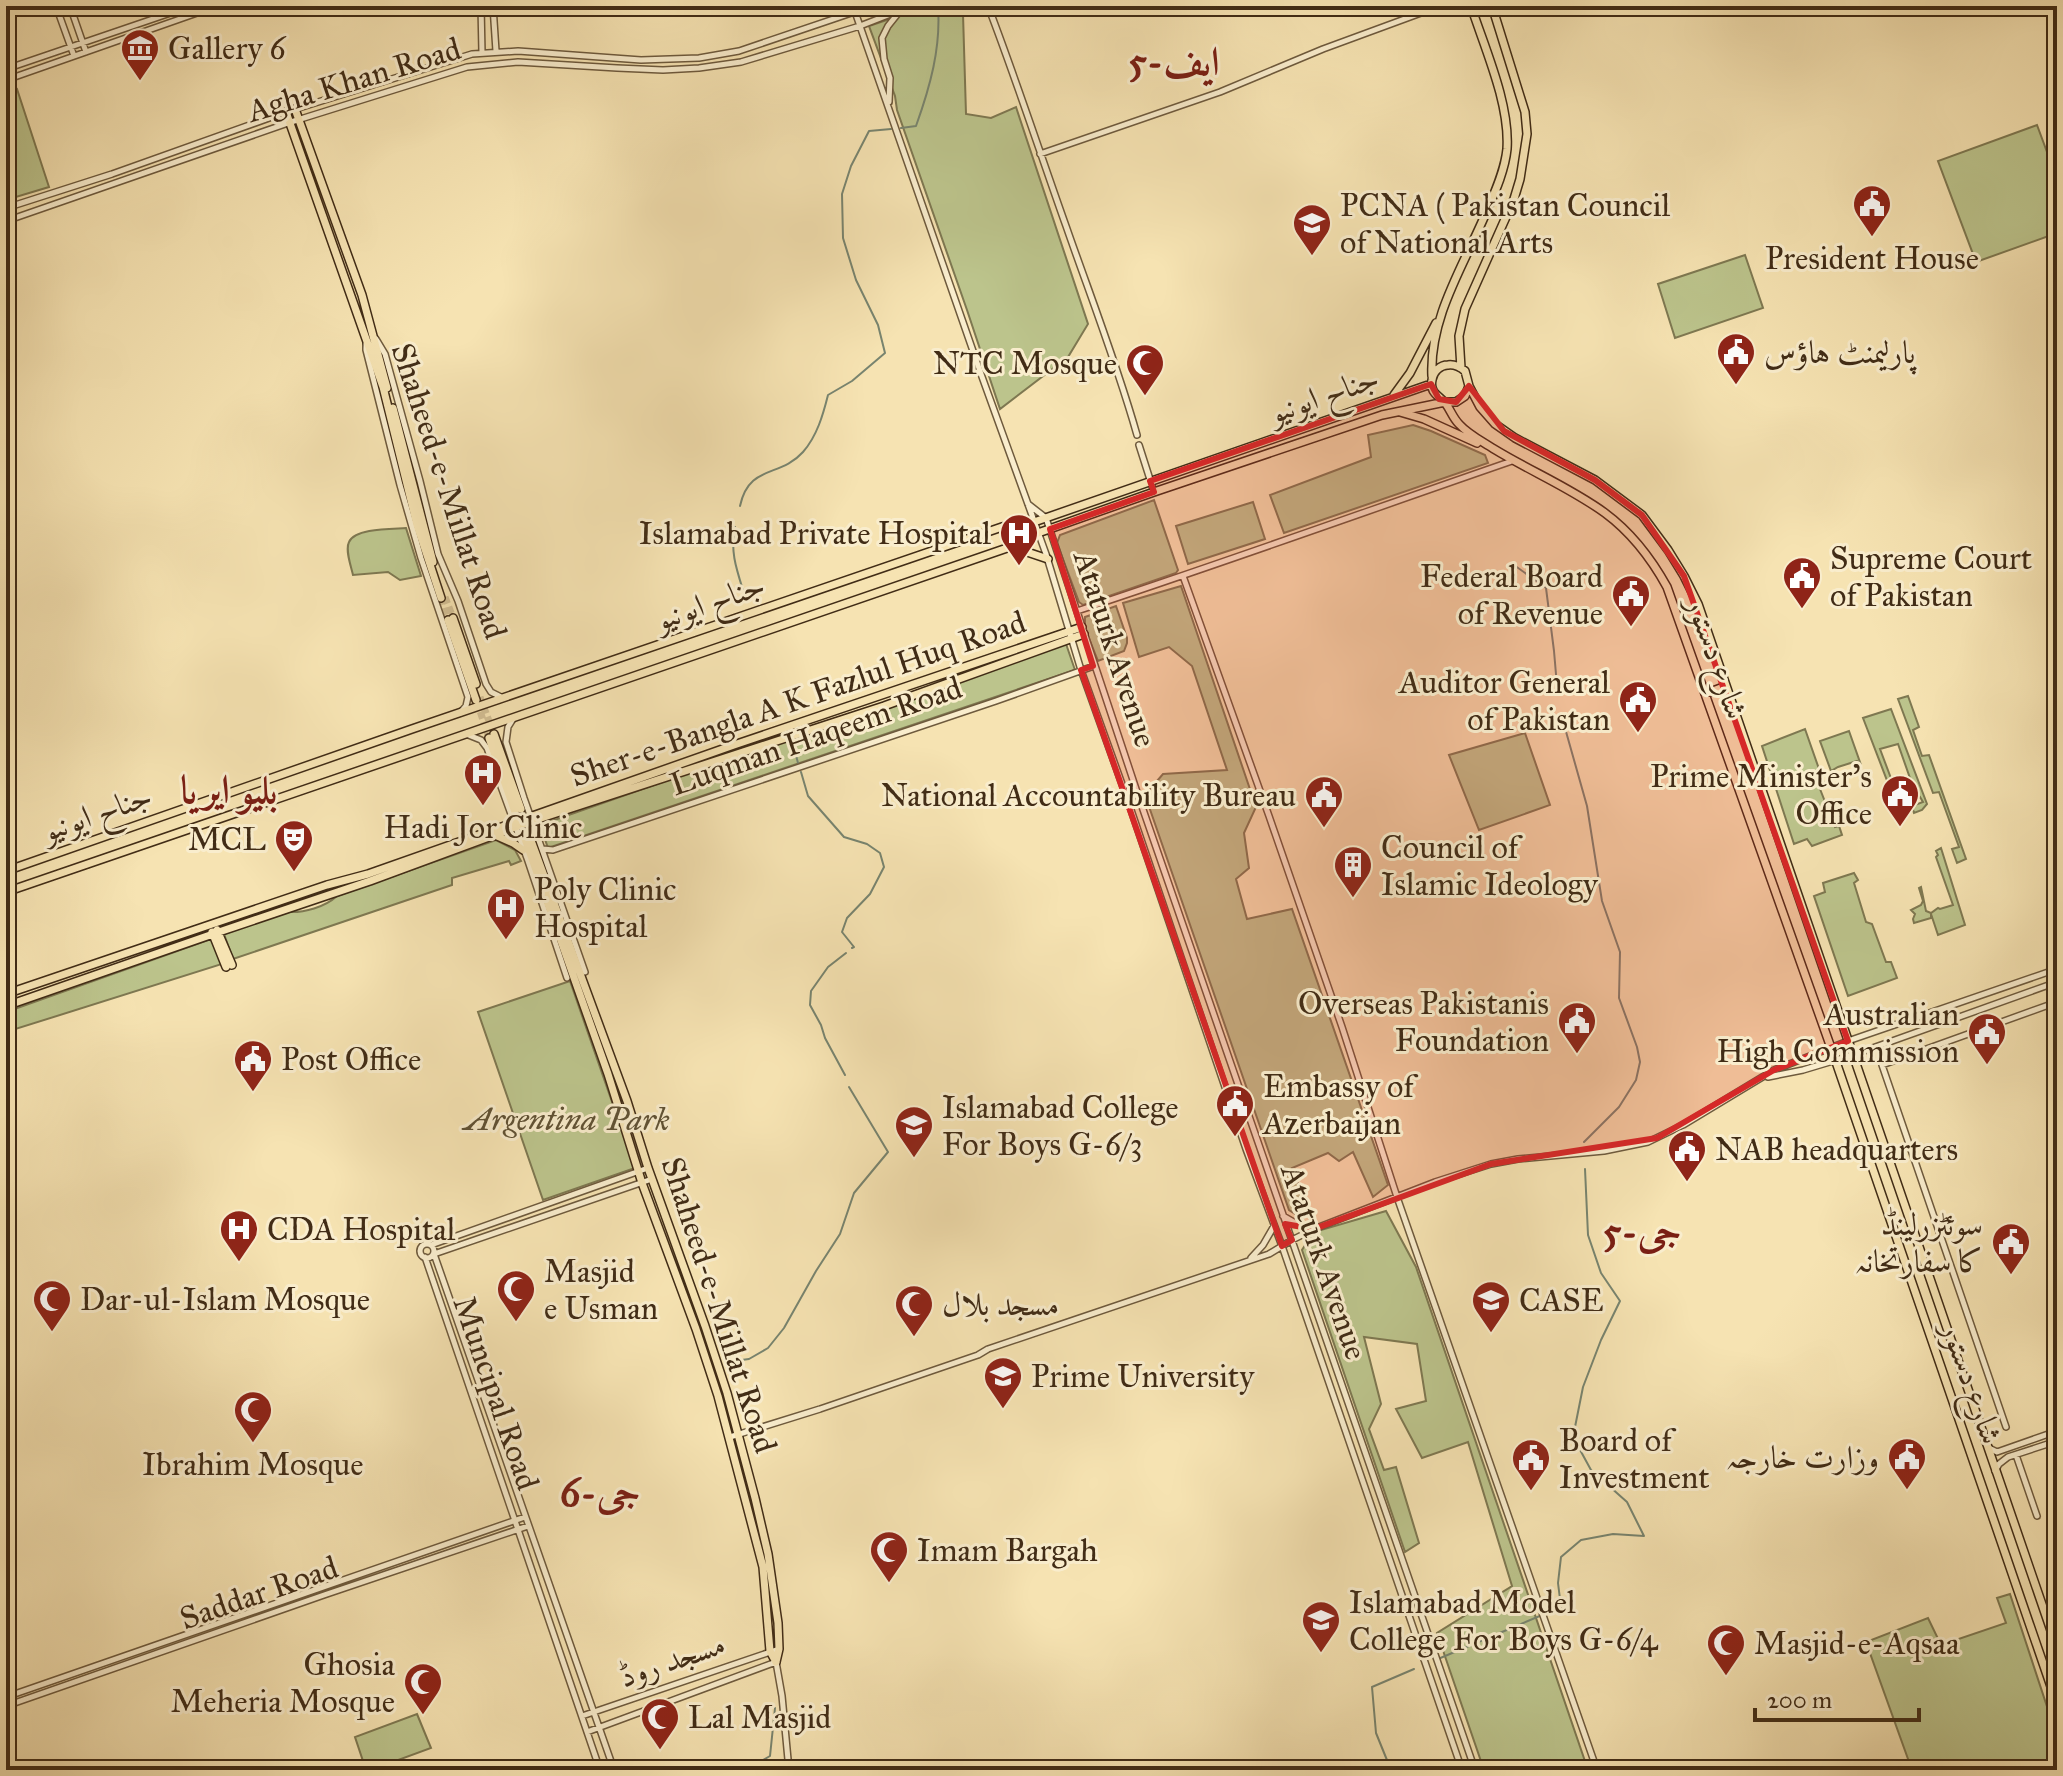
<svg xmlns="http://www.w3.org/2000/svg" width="2063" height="1776" font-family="'IM FELL Great Primer',Amiri,serif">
	<rect width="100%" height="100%" fill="#f6e3b2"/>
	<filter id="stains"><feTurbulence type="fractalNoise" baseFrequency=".0025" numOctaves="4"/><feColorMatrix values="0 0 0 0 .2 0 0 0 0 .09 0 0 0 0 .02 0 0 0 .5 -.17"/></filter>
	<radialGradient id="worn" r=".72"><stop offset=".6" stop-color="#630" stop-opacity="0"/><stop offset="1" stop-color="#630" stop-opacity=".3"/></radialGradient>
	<path fill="#bcc48c" stroke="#7e7851" stroke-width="2" d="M 928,6 L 977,6 L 963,14 L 966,114 L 991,118 L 1016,107 L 1088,324 L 1068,357 L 1000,409 L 967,310 L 897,110 L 895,96 L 869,26 Z
		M 17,89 L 49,187 L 6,200 L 6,92 Z
		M 2037,125 L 2057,179 L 2057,233 L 1976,262 L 1938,161 Z
		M 1745,255 L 1763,308 L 1675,338 L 1658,284 Z
		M 1413,425 L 1431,431 L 1485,455 L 1488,463 L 1284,533 L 1270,495 L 1371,457 L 1368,435 Z
		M 1154,500 L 1178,570 L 1176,573 L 1083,605 L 1079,602 L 1057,543 L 1060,535 Z
		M 1253,502 L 1265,539 L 1188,564 L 1176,526 Z
		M 406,528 L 421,576 L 400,580 L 388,572 L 353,575 C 351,566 345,550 349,542 C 355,528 392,529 406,528 Z
		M 1181,586 L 1256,807 L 1244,833 L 1249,868 L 1236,879 L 1247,919 L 1292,909 L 1388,1185 L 1373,1197 L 1353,1152 L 1339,1161 L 1328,1153 L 1292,1168 L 1305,1200 L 1297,1215 L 1289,1210 L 1145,795 L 1163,774 L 1227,770 L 1192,666 L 1169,647 L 1139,657 L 1123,603 Z
		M 1116,606 L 1127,638 L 1127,643 L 1124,651 L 1098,661 L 1085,628 L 1085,617 Z
		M 1065,641 L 1075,670 L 548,848 L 540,825 Z
		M 1908,696 L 1919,727 L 1913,730 L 1922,756 L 1929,755 L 1966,859 L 1957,863 L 1952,849 L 1959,847 L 1939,792 L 1933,793 L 1898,699 Z
		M 1891,709 L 1927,804 L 1922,810 L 1914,813 L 1912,806 L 1923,802 L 1920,797 L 1917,798 L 1898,744 L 1880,749 L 1892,781 L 1888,783 L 1863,718 Z
		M 1805,729 L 1825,786 L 1820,789 L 1835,827 L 1839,826 L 1842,835 L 1812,846 L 1807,839 L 1794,844 L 1762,746 Z
		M 1849,731 L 1861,765 L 1857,761 L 1838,767 L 1831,771 L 1820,741 Z
		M 1525,733 L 1550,805 L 1479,830 L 1449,755 Z
		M 496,840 L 515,850 L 521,861 L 511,865 L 509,861 L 452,878 L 452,885 L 233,959 L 224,934 L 288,912 C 304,913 325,907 337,896 Z
		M 1941,848 L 1965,925 L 1938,935 L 1931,914 L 1931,918 L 1914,923 L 1913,919 L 1915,914 L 1911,910 L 1921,905 L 1923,901 L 1919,888 L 1921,887 L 1926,911 L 1931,913 L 1938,908 L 1940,909 L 1953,905 L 1936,857 L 1938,855 L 1936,851 Z
		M 1854,873 L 1858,880 L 1854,883 L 1866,922 L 1872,924 L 1886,962 L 1891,962 L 1897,978 L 1848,996 L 1814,896 L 1825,892 L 1823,883 Z
		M 211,939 L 222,964 L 6,1032 L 6,1012 Z
		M 570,981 L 635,1168 L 543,1200 L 478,1012 Z
		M 1386,1211 L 1416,1267 L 1588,1770 L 1484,1770 L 1437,1633 L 1512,1586 L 1468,1442 L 1422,1458 L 1396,1409 L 1426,1401 L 1417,1344 L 1364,1337 L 1381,1404 L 1369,1429 L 1384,1470 L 1396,1467 L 1419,1543 L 1405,1552 L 1302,1250 L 1314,1232 Z
		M 2010,1594 L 2057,1737 L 2057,1770 L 1912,1770 L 1866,1642 L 1928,1618 L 1941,1645 L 2006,1623 L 1997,1598 Z
		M 417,1714 L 431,1748 L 371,1770 L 366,1770 L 355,1737 Z"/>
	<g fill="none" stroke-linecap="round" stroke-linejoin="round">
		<path stroke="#78846f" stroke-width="2" d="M 901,128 L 916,126 C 930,87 941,48 938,7
			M 740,506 C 749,464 780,478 803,452 C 817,436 823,415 828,395 L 852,381 L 885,353 L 878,325 L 856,280 L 843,238 L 842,194 L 851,166 L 869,131 L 891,129
			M 735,527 C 730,550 736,568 743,590
			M 1514,565 L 1546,588 L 1554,651 L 1557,686
			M 1563,721 L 1587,806 L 1602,901 L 1620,952 L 1619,998 L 1637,1047 L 1640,1062 L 1636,1080 L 1619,1107 L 1584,1142
			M 794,748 L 798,763
			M 801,772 L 808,796 L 844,837 L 867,844 L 880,853 L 884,867 L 870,894 L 847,918 L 842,932 L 854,947 L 852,948
			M 845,1075 L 825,1038 L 821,1025 L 810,1005 L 811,991 L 828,967 L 846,953
			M 734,1361 L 749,1359 L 768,1348 L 784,1328 L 816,1271 L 840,1234 L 854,1193 L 888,1152 L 849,1087
			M 1438,1659 L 1561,1607 L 1558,1583 L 1561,1557 L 1581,1540 L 1613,1534 L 1644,1536 L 1627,1502 L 1591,1470 L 1573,1437 L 1583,1387 L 1601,1340 L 1620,1301 L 1601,1273 L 1588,1235 L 1585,1169
			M 746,1770 L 770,1756 L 775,1708
			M 1391,1770 L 1376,1733 L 1372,1687 L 1414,1669"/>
		<path stroke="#d2be93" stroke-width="7" stroke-dasharray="7 3.5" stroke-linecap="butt" d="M 445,597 L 453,618
			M 441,598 L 448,620
			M 480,697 L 492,729
			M 477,702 L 489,738
			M 515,812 L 524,836"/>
		<defs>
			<path id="minor" d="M 56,6 L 74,56
				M 70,6 L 86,52
				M 481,6 L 482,53
				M 493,6 L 496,51
				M 853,6 L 981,374 L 1046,554 L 1081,670 L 1127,798 L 1246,1149 L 1282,1246 L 1462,1770
				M 988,6 C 1016,79 1040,153 1066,226 C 1090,295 1117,364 1137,435
				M 6,69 L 191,6
				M 6,80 L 217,6
				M 889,102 L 890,78 L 884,59 L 882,38 L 888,26 L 900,11
				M 1040,154 L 1220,92 L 1323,49 L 1440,6
				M 6,208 L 112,174 L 286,112 L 472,54 L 518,51 L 641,60 L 699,58 L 739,51 L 872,6
				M 6,221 L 291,122 L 467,67 L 518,62 L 617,68 L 663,70 L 699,68 L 741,62 L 860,26 L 911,6
				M 376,339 L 385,354 L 420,481 L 438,554 L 458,601 L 486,684 L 491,692 L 503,698
				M 366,344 L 366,350 L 400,485 L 421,558 L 468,697 L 466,706 L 460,713
				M 1139,445 L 1154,492
				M 1028,504 L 1046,518 L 1138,795 L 1475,1770
				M 1183,576 L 1269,816 L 1342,1027 L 1397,1197 L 1597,1770
				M 1077,611 C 1223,563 1367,511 1512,461
				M 513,719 L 508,727 L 506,742 L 524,798 L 585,972
				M 466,734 L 481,740 L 487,748 L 528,861 L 567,978
				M 543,849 L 553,850 L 996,701 L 1094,666
				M 1768,1077 L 1803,1070 L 1853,1055 L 2057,982
				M 1283,1216 L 1297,1224 L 1314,1229
				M420 1251a7 7 0 1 1 14 0a7 7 0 1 1-14 0Z
				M 431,1245 L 648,1168
				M 425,1257 L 600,1770
				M 1251,1258 L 1263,1245 L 1274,1226
				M 2006,1427 L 1882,1065 L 2057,1002
				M 730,1437 L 820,1409 L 978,1355 L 988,1349 L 1269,1254 L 1292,1240 L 1314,1229 L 1435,1182 L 1491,1164 L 1518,1159 L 1604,1151 L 1648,1142 L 1683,1125 L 1774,1070 L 1848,1041 L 2057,969
				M 1989,1448 L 1997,1452 L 2057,1431
				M 2016,1455 L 2037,1516
				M 1995,1471 L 1999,1464 L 2008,1457 L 2057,1441
				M 6,1697 L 525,1517
				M 6,1706 L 324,1595 L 528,1526
				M 582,1716 L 779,1649
				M 587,1732 L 776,1662 L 782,1696 L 789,1770
				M 614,1770 L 434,1254 L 652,1179"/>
			<path id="major" d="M 295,109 L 362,295 L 387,388
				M 286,112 L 383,387 L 417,525 L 441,598
				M 1461,368 L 1459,336 L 1465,309 L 1514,199 L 1520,179 L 1527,134 L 1525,112 L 1492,6
				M 1432,376 C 1429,316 1466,262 1488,208 C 1496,190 1505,169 1507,149 C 1510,104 1485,49 1471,6
				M 1394,395 L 1410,373 L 1436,323
				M 393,408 L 433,562
				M 1400,412 L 1424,419 L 1477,443
				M 1012,547 L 1048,559
				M 453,618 L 476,684
				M 448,620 L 476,700
				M 1705,694 L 1726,686
				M 494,734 L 521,809
				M 489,738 L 515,812
				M 495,835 L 513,843 L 523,850
				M 529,835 L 627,1101 L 648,1168 L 705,1326 L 727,1393 L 755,1498 L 768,1554 L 778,1623 L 779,1649 L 776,1662
				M 524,836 L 608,1074 L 642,1183 L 696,1329 L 718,1396 L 763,1567 L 770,1651 L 776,1662
				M 6,871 L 412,729 L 1002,527 L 1034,522 L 1431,384
				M 6,892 L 1010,547 L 1038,533 L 1154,492 L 1382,415 L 1445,402 L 1456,402 L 1465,396 L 1469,386
				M 217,930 L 232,965
				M 212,932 L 226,967
				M 6,994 L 327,885 L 368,874 L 734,745 L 1082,627
				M 6,1006 L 213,934 L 370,881 L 532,821 L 884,706 L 1084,634
				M 2057,1648 L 1698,604 L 1684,576 L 1668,550 L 1642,515 L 1595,480 L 1515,438 L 1495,424 L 1480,407 L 1469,386 L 1465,371 C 1460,367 1455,364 1448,365 C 1440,365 1433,372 1432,380 C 1429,393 1440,396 1446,404 C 1451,411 1453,418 1459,424 C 1469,435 1482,441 1494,449 C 1530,471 1571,488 1605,513 C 1632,533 1651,558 1667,587 L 1835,1059 L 2057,1704"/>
		</defs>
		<use href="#minor" stroke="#6e5a3d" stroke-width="8"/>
		<use href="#major" stroke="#412c16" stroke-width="10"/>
		<use href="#minor" stroke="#f9edcd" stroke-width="5"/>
		<use href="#major" stroke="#f6e3b2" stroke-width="7"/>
	</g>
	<path fill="#d62828" fill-opacity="0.2" stroke="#d62828" stroke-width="6" stroke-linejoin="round" d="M 1431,384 L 1439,399 L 1456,402 L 1469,386 L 1504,431 L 1595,480 L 1642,515 L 1684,576 L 1848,1041 L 1774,1070 L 1657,1138 L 1491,1164 L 1314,1229 L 1285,1224 L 1292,1240 L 1282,1246 L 1081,670 L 1093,666 L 1050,529 L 1154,492 L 1150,481 Z"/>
	<defs>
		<symbol id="museum-pin" viewBox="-11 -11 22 30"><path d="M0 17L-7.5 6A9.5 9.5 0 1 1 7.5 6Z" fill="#8f2418" stroke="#f9edcd"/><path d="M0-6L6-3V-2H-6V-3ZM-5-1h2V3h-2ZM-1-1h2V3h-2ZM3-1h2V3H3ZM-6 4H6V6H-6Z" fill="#fff"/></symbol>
		<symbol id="civic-pin" viewBox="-11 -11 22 30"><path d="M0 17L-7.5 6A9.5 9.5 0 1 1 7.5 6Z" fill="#8f2418" stroke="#f9edcd"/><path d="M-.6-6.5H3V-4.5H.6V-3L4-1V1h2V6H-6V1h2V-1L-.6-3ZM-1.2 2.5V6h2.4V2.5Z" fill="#fff"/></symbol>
		<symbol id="university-pin" viewBox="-11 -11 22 30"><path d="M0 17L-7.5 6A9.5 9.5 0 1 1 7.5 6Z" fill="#8f2418" stroke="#f9edcd"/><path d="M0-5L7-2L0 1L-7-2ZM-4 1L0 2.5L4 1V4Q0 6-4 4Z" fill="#fff"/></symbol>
		<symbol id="mosque-pin" viewBox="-11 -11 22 30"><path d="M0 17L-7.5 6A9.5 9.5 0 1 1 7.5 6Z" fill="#8f2418" stroke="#f9edcd"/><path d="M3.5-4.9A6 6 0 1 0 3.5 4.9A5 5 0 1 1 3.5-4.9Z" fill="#fff"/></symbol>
		<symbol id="hospital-pin" viewBox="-11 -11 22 30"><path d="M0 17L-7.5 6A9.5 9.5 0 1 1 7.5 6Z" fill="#8f2418" stroke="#f9edcd"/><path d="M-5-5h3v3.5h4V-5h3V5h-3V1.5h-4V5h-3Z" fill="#fff"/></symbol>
		<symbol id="theatre-pin" viewBox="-11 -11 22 30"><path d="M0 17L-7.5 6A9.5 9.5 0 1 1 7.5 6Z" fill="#8f2418" stroke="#f9edcd"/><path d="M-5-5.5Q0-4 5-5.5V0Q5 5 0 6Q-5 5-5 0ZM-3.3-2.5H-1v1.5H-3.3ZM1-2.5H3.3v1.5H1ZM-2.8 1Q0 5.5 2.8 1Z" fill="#fff"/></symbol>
		<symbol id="building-pin" viewBox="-11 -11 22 30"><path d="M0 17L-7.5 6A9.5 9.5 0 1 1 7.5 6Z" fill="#8f2418" stroke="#f9edcd"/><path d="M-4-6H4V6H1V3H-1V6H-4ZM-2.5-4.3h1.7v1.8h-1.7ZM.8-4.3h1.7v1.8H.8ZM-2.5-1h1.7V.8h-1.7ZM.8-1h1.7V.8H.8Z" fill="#fff"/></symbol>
	</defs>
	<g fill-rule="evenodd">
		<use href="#museum-pin" x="118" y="26" width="44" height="60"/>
		<use href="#civic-pin" x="1850" y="182" width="44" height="60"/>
		<use href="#university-pin" x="1290" y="201" width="44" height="60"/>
		<use href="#civic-pin" x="1714" y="330" width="44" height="60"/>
		<use href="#mosque-pin" x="1123" y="341" width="44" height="60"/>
		<use href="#hospital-pin" x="997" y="511" width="44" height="60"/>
		<use href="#civic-pin" x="1780" y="554" width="44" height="60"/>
		<use href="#civic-pin" x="1609" y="572" width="44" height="60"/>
		<use href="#civic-pin" x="1616" y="678" width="44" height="60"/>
		<use href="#hospital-pin" x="461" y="751" width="44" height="60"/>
		<use href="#civic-pin" x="1878" y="772" width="44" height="60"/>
		<use href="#civic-pin" x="1302" y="773" width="44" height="60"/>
		<use href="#theatre-pin" x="272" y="817" width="44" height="60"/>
		<use href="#building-pin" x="1331" y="843" width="44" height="60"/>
		<use href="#hospital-pin" x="484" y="885" width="44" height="60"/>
		<use href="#civic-pin" x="1555" y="999" width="44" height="60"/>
		<use href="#civic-pin" x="1965" y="1010" width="44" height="60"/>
		<use href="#civic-pin" x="231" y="1037" width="44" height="60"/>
		<use href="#civic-pin" x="1213" y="1082" width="44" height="60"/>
		<use href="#university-pin" x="892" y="1103" width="44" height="60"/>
		<use href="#civic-pin" x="1665" y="1127" width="44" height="60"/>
		<use href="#hospital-pin" x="217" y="1207" width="44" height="60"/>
		<use href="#civic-pin" x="1989" y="1220" width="44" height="60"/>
		<use href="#mosque-pin" x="494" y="1267" width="44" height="60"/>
		<use href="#mosque-pin" x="30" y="1277" width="44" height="60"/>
		<use href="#university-pin" x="1469" y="1278" width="44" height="60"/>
		<use href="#mosque-pin" x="892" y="1282" width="44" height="60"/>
		<use href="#university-pin" x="981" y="1354" width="44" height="60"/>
		<use href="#mosque-pin" x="231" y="1388" width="44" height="60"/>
		<use href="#civic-pin" x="1885" y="1435" width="44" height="60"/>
		<use href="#civic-pin" x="1509" y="1436" width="44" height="60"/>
		<use href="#mosque-pin" x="867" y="1528" width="44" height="60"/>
		<use href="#university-pin" x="1299" y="1598" width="44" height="60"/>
		<use href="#mosque-pin" x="1704" y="1621" width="44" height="60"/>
		<use href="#mosque-pin" x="401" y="1660" width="44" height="60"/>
		<use href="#mosque-pin" x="638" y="1695" width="44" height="60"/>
	</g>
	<g text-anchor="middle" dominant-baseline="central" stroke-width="6" stroke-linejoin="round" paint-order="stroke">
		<g font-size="32" fill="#412c16" stroke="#f9edcd" text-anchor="start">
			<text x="168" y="48">Gallery 6</text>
			<text x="1340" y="205">PCNA ( Pakistan Council<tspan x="1340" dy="37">of National Arts</tspan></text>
			<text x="1872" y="258" text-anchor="middle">President House</text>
			<text x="1764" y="352">پارلیمنٹ ہاؤس</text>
			<text x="1117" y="363" text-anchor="end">NTC Mosque</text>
			<text x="991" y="533" text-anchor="end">Islamabad Private Hospital</text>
			<text x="1830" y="558">Supreme Court<tspan x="1830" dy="37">of Pakistan</tspan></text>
			<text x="1603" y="576" text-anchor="end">Federal Board<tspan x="1603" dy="37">of Revenue</tspan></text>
			<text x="1610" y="682" text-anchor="end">Auditor General<tspan x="1610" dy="37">of Pakistan</tspan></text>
			<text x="1872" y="776" text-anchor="end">Prime Minister's<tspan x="1872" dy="37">Office</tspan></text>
			<text x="1296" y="795" text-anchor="end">National Accountability Bureau</text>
			<text x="483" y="827" text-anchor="middle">Hadi Jor Clinic</text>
			<text x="266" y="839" text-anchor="end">MCL</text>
			<text x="1381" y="847">Council of<tspan x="1381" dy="37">Islamic Ideology</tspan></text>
			<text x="534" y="889">Poly Clinic<tspan x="534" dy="37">Hospital</tspan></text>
			<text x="1549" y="1003" text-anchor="end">Overseas Pakistanis<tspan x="1549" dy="37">Foundation</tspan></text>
			<text x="1959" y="1014" text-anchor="end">Australian<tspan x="1959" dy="37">High Commission</tspan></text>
			<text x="281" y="1059">Post Office</text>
			<text x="1263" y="1086">Embassy of<tspan x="1263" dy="37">Azerbaijan</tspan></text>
			<text x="942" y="1107">Islamabad College<tspan x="942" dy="37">For Boys G-6/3</tspan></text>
			<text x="1715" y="1149">NAB headquarters</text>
			<text x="1983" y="1224" text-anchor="end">سوئٹزرلینڈ<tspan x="1983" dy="37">کا سفارتخانہ</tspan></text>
			<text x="267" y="1229">CDA Hospital</text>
			<text x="544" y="1271">Masjid<tspan x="544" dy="37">e Usman</tspan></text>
			<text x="80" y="1299">Dar-ul-Islam Mosque</text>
			<text x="1519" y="1300">CASE</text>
			<text x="942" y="1304">مسجد بلال</text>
			<text x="1031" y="1376">Prime University</text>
			<text x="1559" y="1440">Board of<tspan x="1559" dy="37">Investment</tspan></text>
			<text x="1879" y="1457" text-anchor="end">وزارت خارجہ</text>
			<text x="253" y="1464" text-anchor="middle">Ibrahim Mosque</text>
			<text x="917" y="1550">Imam Bargah</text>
			<text x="1349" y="1602">Islamabad Model<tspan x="1349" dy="37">College For Boys G-6/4</tspan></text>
			<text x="1754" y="1643">Masjid-e-Aqsaa</text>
			<text x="395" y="1664" text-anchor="end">Ghosia<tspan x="395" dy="37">Meheria Mosque</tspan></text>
			<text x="688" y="1717">Lal Masjid</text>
		</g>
		<g font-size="32" fill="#412c16" stroke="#f9edcd">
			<text transform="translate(354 80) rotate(-17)">Agha Khan Road</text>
			<text transform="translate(1324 395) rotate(-19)">جناح ایونیو</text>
			<text transform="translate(449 491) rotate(72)">Shaheed-e-Millat Road</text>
			<text transform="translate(710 602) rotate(-19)">جناح ایونیو</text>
			<text transform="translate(1115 649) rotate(72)">Ataturk Avenue</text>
			<text transform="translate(1717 658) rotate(71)">شارع دستور</text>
			<text transform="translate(798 699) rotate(-19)">Sher-e-Bangla A K Fazlul Huq Road</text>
			<text transform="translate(816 736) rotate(-19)">Luqman Haqeem Road</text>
			<text transform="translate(97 813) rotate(-19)">جناح ایونیو</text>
			<text transform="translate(1324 1262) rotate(71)">Ataturk Avenue</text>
			<text transform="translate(719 1305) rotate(72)">Shaheed-e-Millat Road</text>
			<text transform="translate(1972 1383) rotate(71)">شارع دستور</text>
			<text transform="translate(496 1393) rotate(71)">Muncipal Road</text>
			<text transform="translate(259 1593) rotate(-19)">Saddar Road</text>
			<text transform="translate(672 1660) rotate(-19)">مسجد روڈ</text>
		</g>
		<g font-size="32" font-style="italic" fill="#605234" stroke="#f9edcd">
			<text x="567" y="1119">Argentina Park</text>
		</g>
		<g font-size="40" font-weight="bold" fill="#7a1f14" stroke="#f9edcd">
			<text x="1174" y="61">ایف-5</text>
			<text x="229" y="789">بلیو ایریا</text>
			<text x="1642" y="1231">جی-5</text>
			<text x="600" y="1492">جی-6</text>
		</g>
	</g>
	<rect width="2063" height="1776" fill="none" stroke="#f6e3b2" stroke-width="32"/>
	<rect x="8" y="8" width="2047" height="1760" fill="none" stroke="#412c16" stroke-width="4"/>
	<rect x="16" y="16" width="2031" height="1744" fill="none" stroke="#412c16" stroke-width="2"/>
	<path d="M1755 1708v12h164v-12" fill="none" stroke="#412c16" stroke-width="4"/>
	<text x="1767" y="1708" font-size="24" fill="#412c16" stroke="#f9edcd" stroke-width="6" paint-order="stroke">200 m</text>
	<rect width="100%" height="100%" filter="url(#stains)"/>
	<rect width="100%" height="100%" fill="url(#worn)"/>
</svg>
